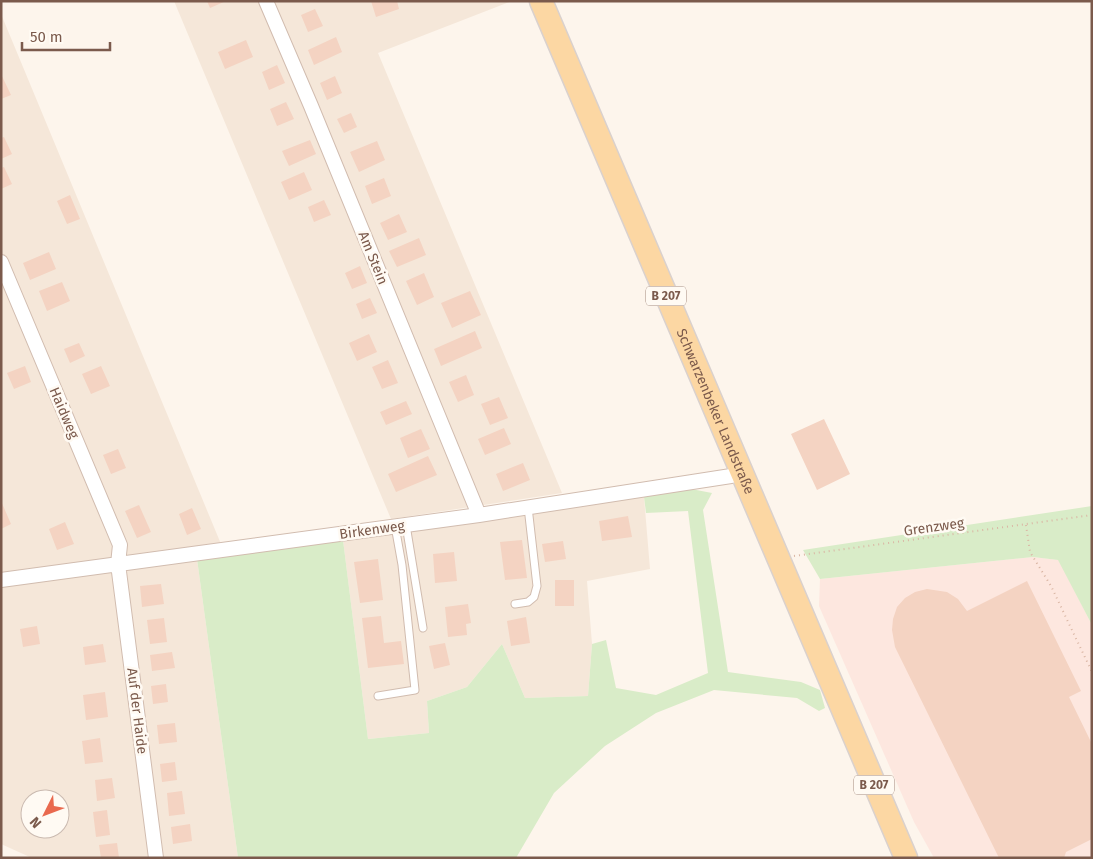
<svg xmlns="http://www.w3.org/2000/svg" width="1093" height="859" font-family="'Fira Sans',sans-serif">
	<rect width="100%" height="100%" fill="#fdf5ec"/>
	<path fill="#f5e7d9" fill-rule="evenodd" d="M 174,1 L 512,1 L 378,53 L 562,493 L 391,519 Z
		M 1,14 L 221,544 L 1,575 Z
		M 644,497 L 650,569 L 587,581 L 592,644 L 588,696 L 525,698 L 502,644 L 467,687 L 427,701 L 429,733 L 368,739 L 343,540 Z
		M 197,559 L 238,858 L 32,858 L 1,844 L 1,587 ZM 30,799 L 60,799 L 60,829 L 30,829 Z"/>
	<path fill="#fde7df" d="M 1033,557 L 1059,560 L 1092,625 L 1092,858 L 934,858 L 914,822 L 819,606 L 820,579 Z"/>
	<path fill="#d9ecc8" d="M 686,488 L 712,493 L 703,510 L 728,672 L 801,682 L 820,690 L 825,708 L 819,711 L 797,698 L 714,690 L 656,713 L 605,746 L 554,793 L 516,858 L 238,858 L 197,559 L 343,540 L 368,739 L 429,733 L 427,701 L 467,687 L 502,644 L 525,698 L 588,696 L 592,644 L 606,640 L 616,688 L 656,695 L 708,673 L 688,511 L 646,513 L 644,497 Z
		M 1092,506 L 1092,625 L 1058,560 L 1033,557 L 820,579 L 803,550 Z"/>
	<path fill="#f4d3c2" d="M 207,1 L 226,1 L 210,8 Z
		M 371,1 L 397,1 L 399,9 L 376,17 Z
		M 315,9 L 323,26 L 308,32 L 301,15 Z
		M 336,37 L 342,52 L 314,65 L 308,50 Z
		M 246,40 L 253,57 L 225,69 L 218,52 Z
		M 277,65 L 285,83 L 269,90 L 262,72 Z
		M 1,74 L 11,95 L 1,99 Z
		M 335,76 L 342,93 L 327,100 L 320,83 Z
		M 286,102 L 294,119 L 277,126 L 270,109 Z
		M 351,113 L 357,127 L 344,133 L 337,119 Z
		M 4,137 L 12,154 L 1,159 L 1,138 Z
		M 310,140 L 316,154 L 289,166 L 282,151 Z
		M 377,141 L 385,160 L 359,172 L 350,152 Z
		M 4,167 L 12,184 L 1,189 L 1,168 Z
		M 304,172 L 312,190 L 289,200 L 281,182 Z
		M 384,178 L 391,196 L 372,204 L 365,186 Z
		M 70,195 L 80,219 L 67,224 L 57,201 Z
		M 324,200 L 331,215 L 314,222 L 308,207 Z
		M 399,214 L 407,232 L 388,240 L 380,223 Z
		M 419,238 L 426,255 L 397,267 L 389,251 Z
		M 49,252 L 56,269 L 30,280 L 23,263 Z
		M 360,266 L 367,283 L 352,289 L 345,273 Z
		M 424,273 L 434,297 L 417,305 L 406,281 Z
		M 62,282 L 70,301 L 47,311 L 39,291 Z
		M 470,291 L 481,315 L 452,328 L 441,303 Z
		M 370,298 L 377,313 L 362,319 L 356,304 Z
		M 475,331 L 482,348 L 441,366 L 434,349 Z
		M 369,334 L 377,352 L 357,361 L 349,343 Z
		M 79,343 L 85,356 L 70,363 L 64,349 Z
		M 388,360 L 398,383 L 382,389 L 372,367 Z
		M 25,366 L 31,382 L 14,389 L 7,373 Z
		M 101,366 L 110,386 L 91,394 L 82,374 Z
		M 466,375 L 474,395 L 458,402 L 449,382 Z
		M 499,397 L 508,418 L 490,425 L 481,404 Z
		M 406,401 L 412,414 L 386,425 L 380,412 Z
		M 824,419 L 850,474 L 817,490 L 791,434 Z
		M 504,428 L 511,444 L 485,455 L 478,439 Z
		M 421,429 L 430,449 L 408,458 L 400,438 Z
		M 118,449 L 126,468 L 111,474 L 103,455 Z
		M 428,456 L 437,475 L 396,492 L 388,474 Z
		M 523,463 L 530,480 L 503,491 L 496,474 Z
		M 1,501 L 11,524 L 1,529 Z
		M 139,505 L 151,532 L 137,538 L 125,511 Z
		M 192,508 L 201,529 L 187,535 L 179,514 Z
		M 628,516 L 632,537 L 602,541 L 599,521 Z
		M 65,522 L 74,544 L 57,550 L 49,529 Z
		M 522,540 L 527,578 L 505,580 L 500,542 Z
		M 563,541 L 566,559 L 545,562 L 542,544 Z
		M 454,552 L 457,581 L 435,583 L 433,554 Z
		M 378,559 L 383,600 L 360,603 L 354,562 Z
		M 555,580 L 574,580 L 574,606 L 555,606 Z
		M 1027,581 L 1081,691 L 1069,697 L 1092,744 L 1092,839 L 1066,852 L 1064,858 L 999,858 L 895,647 L 892,630 L 893,619 L 897,607 L 905,598 L 915,592 L 927,589 L 947,592 L 958,599 L 967,611 Z
		M 161,584 L 164,604 L 142,607 L 140,586 Z
		M 468,604 L 471,623 L 466,624 L 467,635 L 448,637 L 445,607 Z
		M 381,616 L 384,643 L 401,641 L 404,664 L 368,668 L 362,618 Z
		M 526,617 L 530,643 L 511,646 L 507,621 Z
		M 164,618 L 167,642 L 150,644 L 147,620 Z
		M 37,626 L 40,644 L 23,647 L 20,629 Z
		M 445,643 L 450,665 L 434,669 L 429,646 Z
		M 103,644 L 106,662 L 85,665 L 83,647 Z
		M 172,652 L 175,668 L 152,671 L 150,655 Z
		M 166,684 L 168,702 L 153,704 L 151,686 Z
		M 105,692 L 108,717 L 86,720 L 83,695 Z
		M 175,723 L 177,742 L 159,744 L 157,725 Z
		M 100,738 L 103,762 L 85,764 L 82,741 Z
		M 175,762 L 177,780 L 162,782 L 160,764 Z
		M 112,778 L 115,798 L 97,801 L 95,780 Z
		M 182,791 L 185,814 L 169,816 L 167,793 Z
		M 107,810 L 110,835 L 96,837 L 93,812 Z
		M 190,824 L 192,841 L 173,844 L 171,827 Z
		M 117,843 L 119,858 L 101,858 L 99,845 Z"/>
	<g fill="none" stroke-linecap="round" stroke-linejoin="round">
		<defs>
			<path id="service" d="M 406,525 L 423,628
				M 515,604 L 528,602 L 534,597 L 537,586 L 528,507
				M 378,696 L 415,690 L 402,565 L 395,526"/>
			<path id="minor" d="M 266,1 L 311,106 L 479,515
				M 1,262 L 120,545 L 118,564 L 156,858
				M 1,580 L 479,515 L 731,476 L 742,473"/>
			<g id="primary">
				<path id="s1" d="M 541,1 L 906,858"/>
			</g>
		</defs>
		<use href="#service" stroke="#d1bcaf" stroke-width="9"/>
		<use href="#minor" stroke="#d1bcaf" stroke-width="16"/>
		<use href="#primary" stroke="#dad1cd" stroke-width="25"/>
		<path stroke="#dab6a4" stroke-width="2" stroke-dasharray="1 4" stroke-linecap="butt" d="M 1026,525 L 1030,552 L 1051,586 L 1092,672
			M 794,556 L 1092,515"/>
		<use href="#service" stroke="#fff" stroke-width="7"/>
		<use href="#minor" stroke="#fff" stroke-width="14"/>
		<use href="#primary" stroke="#fcd7a3" stroke-width="22"/>
	</g>
	<g text-anchor="middle" dominant-baseline="central" stroke-width="5" stroke-linejoin="round" paint-order="stroke">
		<g fill="#fffaf3" stroke="#a38a7e" stroke-width="1">
			<rect x="646" y="286.5" width="40" height="19" rx="4"/>
			<rect x="854" y="775.5" width="40" height="19" rx="4"/>
		</g>
		<g font-size="12" font-weight="bold" fill="#7b5a4c">
			<text x="666" y="296">B 207</text>
			<text x="874" y="785">B 207</text>
		</g>
		<g font-size="14" fill="#7b5a4c" stroke="#fffaf3">
			<text transform="translate(373 258) rotate(68)">Am Stein</text>
			<text stroke="none"><textPath href="#s1" startOffset="446">Schwarzenbeker Landstraße</textPath></text>
			<text transform="translate(64 413) rotate(67)">Haidweg</text>
			<text transform="translate(934 527) rotate(-8)">Grenzweg</text>
			<text transform="translate(372 530) rotate(-8)">Birkenweg</text>
			<text transform="translate(137 711) rotate(83)">Auf der Haide</text>
		</g>
	</g>
	<rect width="1093" height="859" fill="none" stroke="#7b5a4c" stroke-width="5"/>
	<g transform="translate(45 814) rotate(228)"><circle r="24" fill="#fffaf3" stroke="#cabab0"/>
	<path d="M0-4L9 19L0 12L-9 19Z" fill="#e9694e"/>
	<text y="-8" font-size="14" font-weight="bold" text-anchor="middle" fill="#7b5a4c">N</text>
	</g>
	<path d="M22 42v8h88v-8" fill="none" stroke="#7b5a4c" stroke-width="2.5"/>
	<text x="30" y="42" font-size="15" fill="#7b5a4c" stroke="#fffaf3" stroke-width="4" paint-order="stroke">50 m</text>
</svg>
